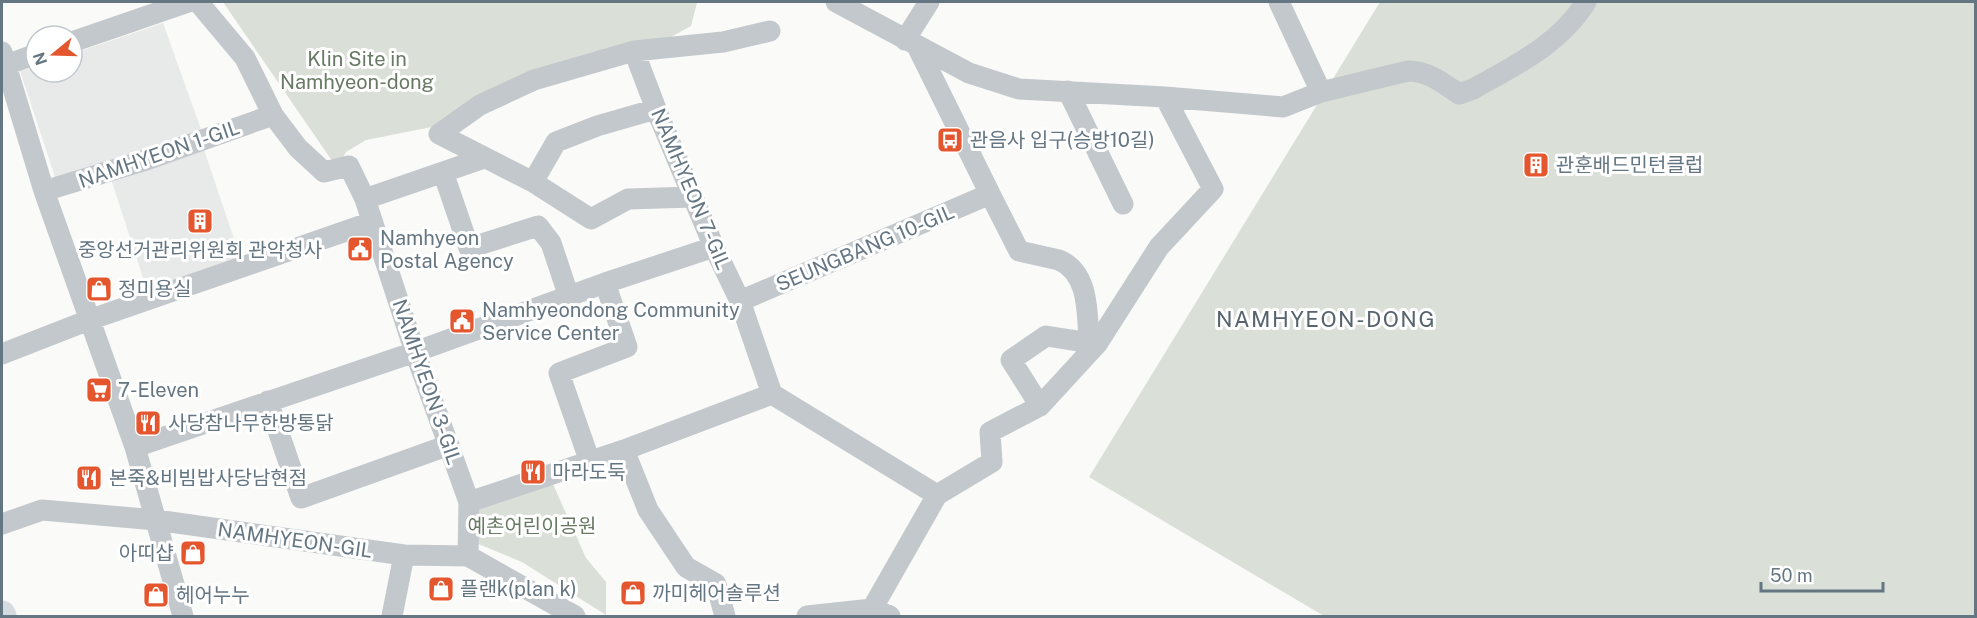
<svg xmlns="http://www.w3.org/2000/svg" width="1977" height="618" font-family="'Public Sans','Noto Sans KR',sans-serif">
	<rect width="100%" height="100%" fill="#fafaf8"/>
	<path fill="#e8e9e9" d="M 163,23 L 203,135 L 58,186 L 20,71 L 36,66 L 36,72 L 72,72 L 72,54 Z
		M 203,147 L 243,265 L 149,296 L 111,179 Z"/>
	<path fill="#dadfd7" d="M 223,2 L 695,2 L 697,3 L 691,26 L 651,48 L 536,77 L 452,123 L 366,140 L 346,152 L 337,168 Z
		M 1380,2 L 1975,2 L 1975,616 L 1324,616 L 1089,477 Z
		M 552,482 L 586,558 L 606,582 L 606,615 L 522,562 L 476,543 L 476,506 Z"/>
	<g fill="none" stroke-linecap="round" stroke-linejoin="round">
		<path stroke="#c3c8cc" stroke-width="21" d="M 198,2 L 245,58 L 273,115 L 298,148 L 324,172 L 349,166 L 365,199 L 415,352 L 469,502 L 468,556
			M 836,2 L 969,73 L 1019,89 L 1165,97 L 1283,107 L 1321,92 L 1408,71 C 1428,71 1443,83 1459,94 L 1473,89 C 1516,65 1560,44 1586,2
			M 1279,2 L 1321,92
			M 905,40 L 929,2
			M 72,42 L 188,2
			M 634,51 L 723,42 L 770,31
			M 2,52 L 44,191 L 135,447 L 183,616
			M 6,65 L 36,54
			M 1068,91 L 1123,204
			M 443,172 L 469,248 L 538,226 L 551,243 L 569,297
			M 533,182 L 556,142 L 597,126 L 656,109
			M 44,191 L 143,161 L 273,115
			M 990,194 L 1019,251 L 1059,260 C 1090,273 1087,315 1089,342
			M 693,197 L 628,199 L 591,219 L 533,182 L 439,134 L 480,105 L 534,80 L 634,51 L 656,109 L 714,247 L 740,301 L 772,394 L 937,495 L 872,609
			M 365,199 L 484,158
			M 740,301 L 990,194 L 917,46
			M 2,354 L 89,320 L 372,222
			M 268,401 L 301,498 L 449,445
			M 1040,406 L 1011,360 L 1046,336 L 1097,344
			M 135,447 L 415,352 L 605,283 L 714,247
			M 624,450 L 648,510 L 686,567 L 716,584 L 725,616
			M 590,462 L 559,373 L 627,347 L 605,283
			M 937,495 L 992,462 L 990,432 L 1040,406 L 1097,344 L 1159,247 L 1213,189 L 1165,97
			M 469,502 L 624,450 L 772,394
			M 2,524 L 42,510 L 156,520 L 404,555 L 468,556 L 575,616
			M 392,616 L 404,555
			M 807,616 L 872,609 L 890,616"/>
		<path stroke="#d6dbdf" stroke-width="27" d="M 2,614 L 3,616"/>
	</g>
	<defs>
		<symbol id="bus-square" viewBox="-11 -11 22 22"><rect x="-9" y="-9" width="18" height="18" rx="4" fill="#e4572e" stroke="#fff"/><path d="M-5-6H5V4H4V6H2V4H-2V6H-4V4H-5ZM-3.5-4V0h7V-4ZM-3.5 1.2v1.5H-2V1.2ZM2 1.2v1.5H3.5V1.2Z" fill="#fff"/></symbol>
		<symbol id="building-square" viewBox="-11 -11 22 22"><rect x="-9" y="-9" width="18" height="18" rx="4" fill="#e4572e" stroke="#fff"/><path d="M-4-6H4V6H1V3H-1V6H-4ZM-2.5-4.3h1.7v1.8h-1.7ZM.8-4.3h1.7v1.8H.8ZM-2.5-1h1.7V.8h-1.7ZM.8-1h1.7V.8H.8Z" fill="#fff"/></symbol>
		<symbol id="civic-square" viewBox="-11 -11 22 22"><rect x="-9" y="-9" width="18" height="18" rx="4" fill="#e4572e" stroke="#fff"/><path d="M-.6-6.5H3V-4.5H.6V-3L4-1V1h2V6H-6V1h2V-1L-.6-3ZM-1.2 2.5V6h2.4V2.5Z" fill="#fff"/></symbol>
		<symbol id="shop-square" viewBox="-11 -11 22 22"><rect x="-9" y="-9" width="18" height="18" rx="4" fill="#e4572e" stroke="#fff"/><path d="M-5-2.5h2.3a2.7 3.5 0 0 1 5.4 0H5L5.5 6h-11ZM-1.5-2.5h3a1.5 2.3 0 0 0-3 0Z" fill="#fff"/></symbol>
		<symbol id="supermarket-square" viewBox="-11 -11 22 22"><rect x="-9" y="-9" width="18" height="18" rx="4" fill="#e4572e" stroke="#fff"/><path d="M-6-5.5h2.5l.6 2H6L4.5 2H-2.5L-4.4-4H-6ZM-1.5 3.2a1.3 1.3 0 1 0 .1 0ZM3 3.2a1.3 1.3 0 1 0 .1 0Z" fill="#fff"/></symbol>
		<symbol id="restaurant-square" viewBox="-11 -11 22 22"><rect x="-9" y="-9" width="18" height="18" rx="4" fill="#e4572e" stroke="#fff"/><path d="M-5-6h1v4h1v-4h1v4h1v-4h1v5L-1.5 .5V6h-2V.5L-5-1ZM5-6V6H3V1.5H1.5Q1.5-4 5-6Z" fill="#fff"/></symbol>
	</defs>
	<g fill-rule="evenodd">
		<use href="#bus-square" x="935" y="125" width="30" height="30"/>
		<use href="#building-square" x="1521" y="150" width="30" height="30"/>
		<use href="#building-square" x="185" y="206" width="30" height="30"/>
		<use href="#civic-square" x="345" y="234" width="30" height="30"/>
		<use href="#shop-square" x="84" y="274" width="30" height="30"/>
		<use href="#civic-square" x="447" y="306" width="30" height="30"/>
		<use href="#supermarket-square" x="84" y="375" width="30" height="30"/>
		<use href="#restaurant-square" x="133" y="408" width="30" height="30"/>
		<use href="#restaurant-square" x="518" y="457" width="30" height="30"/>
		<use href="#restaurant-square" x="74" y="463" width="30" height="30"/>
		<use href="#shop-square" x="178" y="538" width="30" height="30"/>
		<use href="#shop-square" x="426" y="574" width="30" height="30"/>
		<use href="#shop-square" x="618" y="578" width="30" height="30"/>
		<use href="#shop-square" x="141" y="580" width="30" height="30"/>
	</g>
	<g text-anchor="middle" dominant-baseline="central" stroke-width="6" stroke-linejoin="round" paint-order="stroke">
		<g font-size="20" fill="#687a64" stroke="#fff">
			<text x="357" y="59">Klin Site in<tspan x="357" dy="23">Namhyeon-dong</tspan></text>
			<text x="532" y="526">예촌어린이공원</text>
		</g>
		<g font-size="20" fill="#657683" stroke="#fff" text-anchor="start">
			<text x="970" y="140">관음사 입구(승방10길)</text>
			<text x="1556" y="165">관훈배드민턴클럽</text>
			<text x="380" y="238">Namhyeon<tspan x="380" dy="23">Postal Agency</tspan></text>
			<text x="200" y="250" text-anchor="middle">중앙선거관리위원회 관악청사</text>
			<text x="118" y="289">정미용실</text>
			<text x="482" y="310">Namhyeondong Community<tspan x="482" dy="23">Service Center</tspan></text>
			<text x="118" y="390">7-Eleven</text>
			<text x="168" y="423">사당참나무한방통닭</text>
			<text x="552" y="472">마라도둑</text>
			<text x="109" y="478">본죽&amp;비빔밥사당남현점</text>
			<text x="174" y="553" text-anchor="end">아띠샵</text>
			<text x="460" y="589">플랜k(plan k)</text>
			<text x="652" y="593">까미헤어솔루션</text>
			<text x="176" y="595">헤어누누</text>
		</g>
		<g font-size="20" fill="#657683" stroke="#fff">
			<text transform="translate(159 154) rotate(-19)">NAMHYEON 1-GIL</text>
			<text transform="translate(691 189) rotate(67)">NAMHYEON 7-GIL</text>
			<text transform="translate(865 248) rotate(-23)">SEUNGBANG 10-GIL</text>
			<text transform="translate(427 382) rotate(71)">NAMHYEON 3-GIL</text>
			<text transform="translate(295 540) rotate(8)">NAMHYEON-GIL</text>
		</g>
		<g font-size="22" letter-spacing="1.5" fill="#57646e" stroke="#fff">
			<text x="1326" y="319">NAMHYEON-DONG</text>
		</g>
	</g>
	<rect width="1977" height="618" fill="none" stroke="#657683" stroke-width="6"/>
	<g transform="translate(54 54) rotate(251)"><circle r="28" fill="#ffffff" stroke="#c1c8cd" stroke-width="1.5"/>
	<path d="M0-4.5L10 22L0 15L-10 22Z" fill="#e4572e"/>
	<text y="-9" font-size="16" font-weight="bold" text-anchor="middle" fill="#657683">N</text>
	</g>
	<path d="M1761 582v9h122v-9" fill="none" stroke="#657683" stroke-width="3"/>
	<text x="1770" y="582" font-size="18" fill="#657683" stroke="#ffffff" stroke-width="4.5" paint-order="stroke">50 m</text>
</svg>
